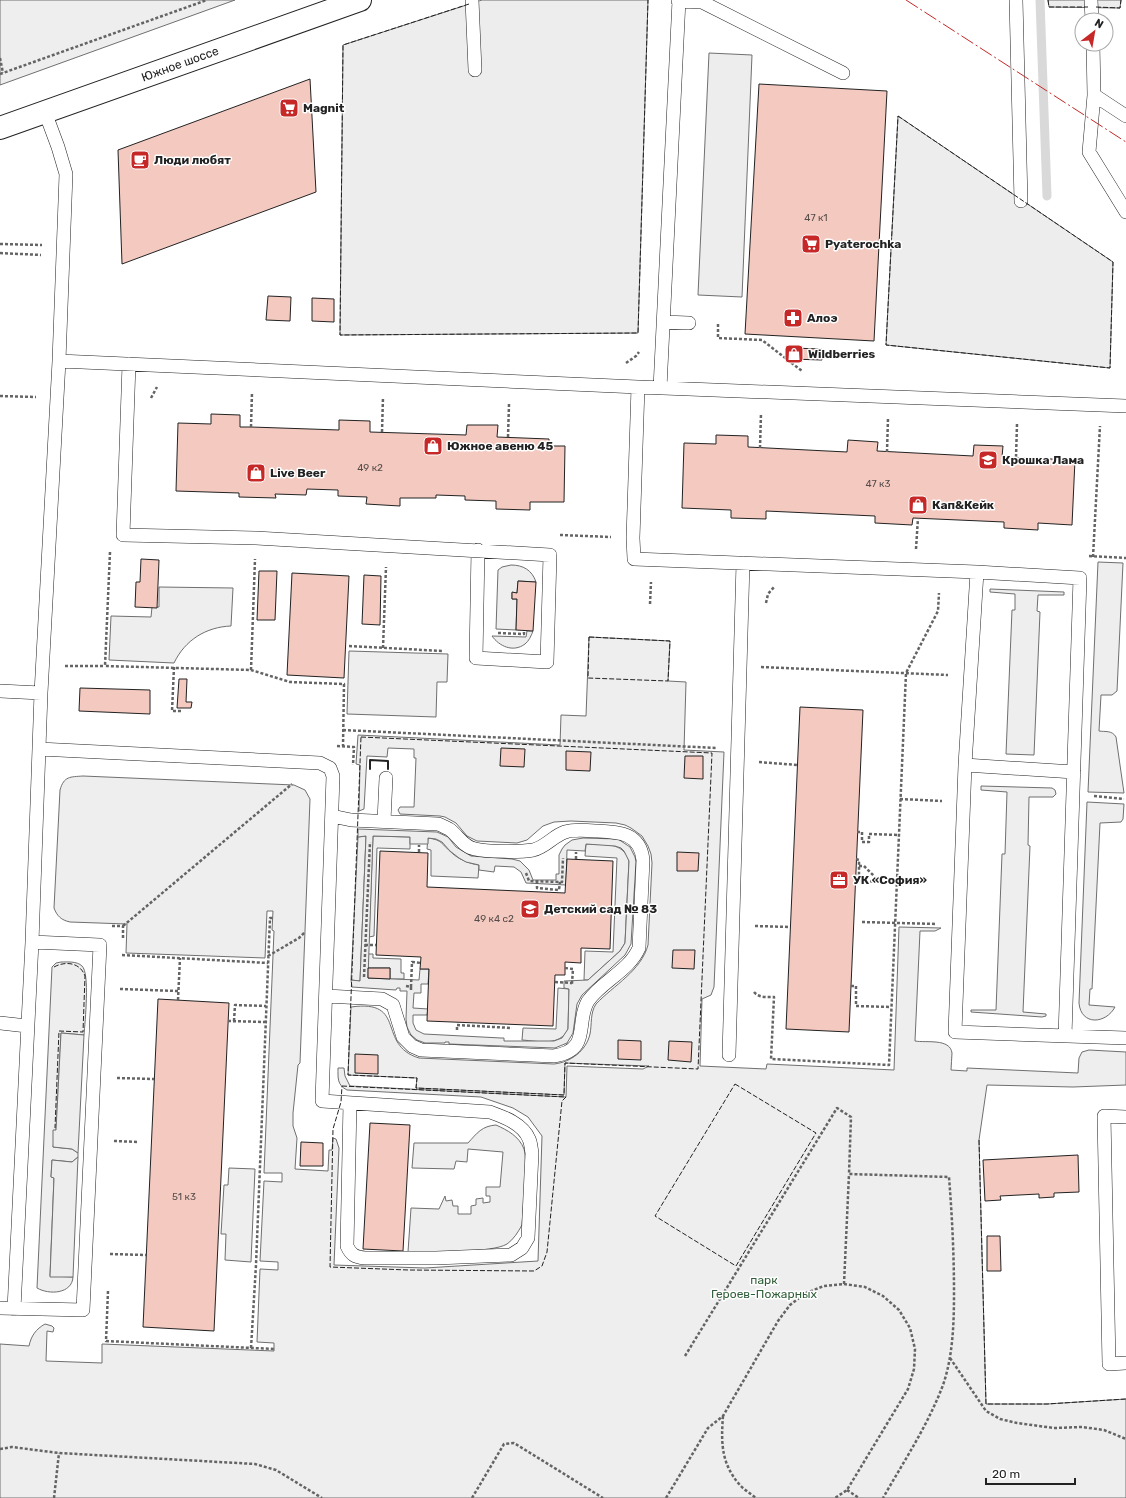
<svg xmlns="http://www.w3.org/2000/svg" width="1126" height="1498" font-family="Rubik,sans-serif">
	<rect width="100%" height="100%" fill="#fff"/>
	<path fill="#eee" stroke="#6f6f6f" d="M 0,0 L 235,0 L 0,85 Z
		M 1098,562 L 1123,563 L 1117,691 L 1112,695 L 1101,695 L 1099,731 C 1105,732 1112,730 1116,737 L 1124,793 L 1088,792 Z
		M 511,565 C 523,565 532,570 536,582 L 518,581 L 517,593 L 512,593 L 512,599 L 517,599 L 516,630 L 496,629 L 498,570 L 502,567 Z
		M 159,587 L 233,588 L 231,626 C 206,627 185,640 174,663 L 109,660 L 111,616 L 151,617 L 152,607 L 159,607 Z
		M 990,589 L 1064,592 L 1064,595 L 1038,595 L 1037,611 L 1040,612 L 1034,755 L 1006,754 L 1012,610 L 1015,610 L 1015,594 L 990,592 Z
		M 527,631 L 533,631 C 531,636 529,641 525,644 C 513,653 499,646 492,636 L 526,637 Z
		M 589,637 L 670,641 L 668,681 L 686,682 L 684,750 L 724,752 L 714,987 L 711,995 L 702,999 L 700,1066 L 766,1069 L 767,1064 L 894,1070 L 899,927 L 941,928 L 935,931 L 920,931 L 915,1041 C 926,1043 950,1038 952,1053 C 952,1059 951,1064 951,1070 L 967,1071 L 967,1068 L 1078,1073 L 1079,1058 L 1082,1052 L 1089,1050 L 1126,1052 L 1126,1085 L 1073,1087 L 987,1085 L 979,1140 L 986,1404 L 1047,1404 L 1126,1399 L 1126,1498 L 0,1498 L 0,1344 L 29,1346 C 31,1336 36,1329 45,1324 L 52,1326 L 54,1328 L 53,1332 L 47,1331 L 46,1361 L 102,1363 L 102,1344 L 274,1351 L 274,1343 L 257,1342 L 260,1269 L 278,1270 L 278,1262 L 260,1261 L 264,1181 L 282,1182 L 282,1173 L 264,1173 L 274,931 L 272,930 L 273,911 L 267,911 L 265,958 L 126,953 L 127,924 L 70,922 C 61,920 57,916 54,908 L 60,790 C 64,776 70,777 83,776 L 294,785 L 305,790 L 310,799 L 300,1063 L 298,1065 L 293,1113 L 293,1126 L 297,1138 L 295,1169 L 328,1171 L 329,1150 L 332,1150 L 333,1138 L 336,1139 L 339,1148 L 334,1265 L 425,1268 L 538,1261 L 542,1136 L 528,1117 L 513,1108 L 481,1097 L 347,1090 C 337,1085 338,1078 338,1068 L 344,1068 L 345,1076 L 350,1086 L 566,1097 L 567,1066 L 643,1069 L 649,1066 L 565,1063 L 564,1095 L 416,1088 L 417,1078 L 348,1075 L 351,1007 C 408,999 376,1045 419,1058 L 554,1064 C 571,1062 586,1051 590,1034 C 592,1024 590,1013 596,1004 C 614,985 641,971 648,945 L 652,863 L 651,854 L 648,846 L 642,836 L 631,828 L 625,825 L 616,823 L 571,821 L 554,822 L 543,826 L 527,840 L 517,843 L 477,841 L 467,836 L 456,823 L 445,817 L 440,816 L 400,814 L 398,810 L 400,807 L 414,807 L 416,758 L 414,758 L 414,749 L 388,748 L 387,757 L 367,756 L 364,809 L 359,811 L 360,765 L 356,764 L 358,735 L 560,745 L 561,715 L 586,716 Z
		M 349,651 L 448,654 L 447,682 L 437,682 L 436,717 L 347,714 Z
		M 981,786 L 1052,788 L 1055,790 L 1056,794 L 1053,797 L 1029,797 L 1028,845 L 1030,846 L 1023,1012 L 1046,1014 L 1046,1016 L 1042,1017 L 971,1012 L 971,1010 L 996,1010 L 1002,854 L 1005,854 L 1007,792 L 981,790 Z
		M 1087,802 L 1124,804 L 1123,819 L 1121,822 L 1100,823 L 1092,989 L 1090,989 L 1089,1005 L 1115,1007 C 1106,1024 1081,1026 1079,1003 Z
		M 366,836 L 360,981 L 351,980 L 358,837 Z
		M 373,836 L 410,837 L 410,849 L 377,848 L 374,936 L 369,937 Z
		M 428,838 C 443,840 441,844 452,853 C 458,859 470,864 479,865 L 478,878 L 431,876 L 431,850 L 427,849 Z
		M 586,844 C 603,845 623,841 629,861 L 625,943 L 620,951 L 588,980 L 584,980 L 585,951 L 613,952 L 617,858 L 585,856 Z
		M 368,954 L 373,954 L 373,958 L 401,959 L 401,973 L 404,973 L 404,979 L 390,979 L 390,968 L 368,968 Z
		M 61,962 C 67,962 77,961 82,966 C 90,973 85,1022 84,1035 L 61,1033 L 56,1130 L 53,1147 L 72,1149 L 78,1153 L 78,1157 L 72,1162 L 52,1160 L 51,1177 L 54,1177 L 50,1276 L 73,1277 C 72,1294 49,1295 37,1288 L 52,967 L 56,963 Z
		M 558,988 L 569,989 L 568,1029 C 560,1047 538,1041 522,1040 L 523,1028 L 556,1029 Z
		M 496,1125 C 507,1130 519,1136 524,1149 C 528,1162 523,1208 522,1225 C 518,1232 514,1239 507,1244 C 493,1253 427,1252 408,1252 L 411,1208 L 439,1209 L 445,1196 L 446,1201 L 452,1200 L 453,1206 L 458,1206 L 458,1214 L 471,1214 L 471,1206 L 476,1205 L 476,1199 L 483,1198 L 483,1203 L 490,1202 L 490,1196 L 486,1196 L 486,1187 L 500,1187 L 503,1152 L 468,1149 L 467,1162 L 456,1161 L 454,1169 L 412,1168 L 414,1143 L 468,1143 C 477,1133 482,1126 496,1125 Z
		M 229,1168 L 255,1169 L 251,1262 L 225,1260 L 226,1234 L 221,1234 L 224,1185 L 228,1185 Z"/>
	<path fill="#ededed" stroke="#6f6f6f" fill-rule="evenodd" d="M 482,0 L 648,0 L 638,333 L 340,335 L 343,45 Z
		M 1048,0 L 1121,0 L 1120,8 L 1049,7 Z
		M 709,53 L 752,55 L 742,297 L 698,295 Z
		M 898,116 L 1113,262 L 1110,368 L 886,345 Z
		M 358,829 L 437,832 L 448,837 L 456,847 L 471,856 L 512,859 L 520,861 L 529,870 L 533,880 L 556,880 L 556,874 L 559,874 L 559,855 L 562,849 L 565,845 L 572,840 L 583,838 L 618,839 L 630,847 L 635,857 L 636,862 L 631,944 L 625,955 L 582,995 L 577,1004 L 573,1033 L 567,1043 L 555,1048 L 449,1044 L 449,1042 L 445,1042 L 445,1043 L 425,1043 L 417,1040 L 411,1035 L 407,1027 L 406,1019 L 407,991 L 400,991 L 400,988 L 397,988 L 396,990 L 352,987 L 351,980 L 360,981 L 366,836 L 358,837 ZM 373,836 L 410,837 L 410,844 L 428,844 L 428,838 L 436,839 L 442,842 L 450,851 L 459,858 L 466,862 L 479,865 L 479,870 L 494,872 L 495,866 L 514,867 L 521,872 L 526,883 L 566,885 L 567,850 L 585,851 L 586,844 L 615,846 L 621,848 L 624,851 L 629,861 L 625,943 L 620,951 L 588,980 L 564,981 L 564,988 L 569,989 L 568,1029 L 562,1038 L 554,1041 L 504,1041 L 504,1038 L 501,1038 L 424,1034 L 416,1030 L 413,1023 L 413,1015 L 427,1015 L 428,1009 L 413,1008 L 414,993 L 421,993 L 421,984 L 428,984 L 429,969 L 420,969 L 419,980 L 368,978 Z
		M 61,1033 L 84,1035 L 78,1153 L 72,1149 L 53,1147 L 53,1130 L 56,1130 Z
		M 78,1157 L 73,1277 L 50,1277 L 54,1178 L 51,1177 L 52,1160 L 72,1162 Z"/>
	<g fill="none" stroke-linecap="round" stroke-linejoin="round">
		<path stroke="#d9d9d9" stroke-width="9" d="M 1040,0 L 1047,196"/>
	</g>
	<path fill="#f3c9c0" stroke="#222" d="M 310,79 L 316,192 L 122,264 L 118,150 Z
		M 759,84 L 887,91 L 874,341 L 745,334 Z
		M 268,296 L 291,297 L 290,321 L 266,320 Z
		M 312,298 L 334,299 L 334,322 L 312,321 Z
		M 792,348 L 822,349 L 822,360 L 791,359 Z
		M 211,414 L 240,415 L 240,427 L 251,427 L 339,430 L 339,420 L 370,421 L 370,432 L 466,435 L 467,425 L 498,425 L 497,437 L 549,439 L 549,446 L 565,446 L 564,502 L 530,502 L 530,510 L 496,509 L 496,501 L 465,500 L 465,496 L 436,495 L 436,498 L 400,498 L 400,506 L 366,504 L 367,497 L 338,496 L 338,490 L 307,489 L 306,495 L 275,494 L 276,498 L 239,497 L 239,493 L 176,491 L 178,423 L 211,424 Z
		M 716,435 L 748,436 L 748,447 L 847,452 L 848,440 L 878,442 L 877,451 L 973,456 L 974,445 L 1003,446 L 1002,457 L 1075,460 L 1072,525 L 1038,523 L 1038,530 L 1004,528 L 1004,522 L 913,518 L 912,525 L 875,523 L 875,516 L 766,511 L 766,519 L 731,518 L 731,510 L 682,508 L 684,443 L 716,444 Z
		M 141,559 L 159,560 L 157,608 L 135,607 L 136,582 L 140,582 Z
		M 259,571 L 277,571 L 275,620 L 257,620 Z
		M 292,573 L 349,576 L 344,678 L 287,675 Z
		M 364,575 L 381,576 L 380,625 L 362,624 Z
		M 518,581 L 536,582 L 533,631 L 516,630 L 517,599 L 512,599 L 512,592 L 517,593 Z
		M 179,679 L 187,679 L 186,702 L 192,702 L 191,708 L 177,708 Z
		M 80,688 L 150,690 L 150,714 L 79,711 Z
		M 800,707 L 863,710 L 849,1032 L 786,1029 Z
		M 501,748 L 525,749 L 524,767 L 500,766 Z
		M 566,751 L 591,752 L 590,771 L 566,770 Z
		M 685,756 L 703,756 L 703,779 L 684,778 Z
		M 380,851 L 428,853 L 427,887 L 565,893 L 567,859 L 613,861 L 610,949 L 581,948 L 581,963 L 565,962 L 565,975 L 555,975 L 553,1026 L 427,1021 L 429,969 L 420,969 L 421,957 L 376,955 Z
		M 677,852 L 699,853 L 698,871 L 677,871 Z
		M 673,950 L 695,950 L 694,969 L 672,968 Z
		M 368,968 L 390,968 L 390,979 L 368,978 Z
		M 158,999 L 229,1003 L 214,1331 L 143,1327 Z
		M 618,1040 L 641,1041 L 641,1060 L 618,1059 Z
		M 669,1041 L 692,1042 L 691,1062 L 668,1060 Z
		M 355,1054 L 378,1055 L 378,1074 L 355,1073 Z
		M 370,1123 L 410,1125 L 403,1251 L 363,1249 Z
		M 301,1142 L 323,1143 L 323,1166 L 300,1166 Z
		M 1078,1155 L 1079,1192 L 1054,1193 L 1054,1197 L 1039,1198 L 1039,1194 L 1000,1196 L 1001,1200 L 985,1201 L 983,1160 Z
		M 987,1236 L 1000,1236 L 1001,1271 L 987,1271 Z"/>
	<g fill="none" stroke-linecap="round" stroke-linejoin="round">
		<defs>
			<path id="lane" d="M 472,0 L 475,70
				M 1016,0 L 1021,201
				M 1091,0 L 1092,20
				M 678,1 L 702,2 L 843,73
				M 1093,44 L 1094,95 L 1089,152 L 1126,212
				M 1094,95 L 1126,116
				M 663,322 L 689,323
				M 59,361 L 638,387 L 1126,406
				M 129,364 L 123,535 L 256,538 L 550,555 L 547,662 L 476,658 L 478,550
				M 638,387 L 633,538 L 634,559 L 977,572 L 965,765 L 955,1032 L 1126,1038
				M 660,388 L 679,0
				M 977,572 L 1080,578 L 1065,1036
				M 0,691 L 41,693
				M 39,749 L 320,763 L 330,768 L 333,776 L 322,1101 L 490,1112 C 504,1117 523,1124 529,1139 C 531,1143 531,1148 532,1153 L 528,1238 L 522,1248 L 511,1255 L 436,1258 L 365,1258 C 355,1257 351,1255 347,1246 L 350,1103
				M 965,765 L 1074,772
				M 384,821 L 386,778
				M 326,996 L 382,999 L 393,1005 L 403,1037 L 412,1046 L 421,1050 L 554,1056 C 592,1050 575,1022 588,1001 C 602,981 629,971 639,948 L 643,860 C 640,832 618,832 595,831 C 585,830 574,829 565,832 C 553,836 546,847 533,850 C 522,852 486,852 475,849 C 463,847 458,835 449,829 C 445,827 441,825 438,824 L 351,820 L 332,816
				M 0,1023 L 27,1026
				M 729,1055 L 743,563
				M 1126,1117 L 1104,1116 L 1109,1364 L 1126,1363
				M 0,1308 L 83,1310 L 100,945 L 32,942
				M 14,1309 L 32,942 L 41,693 L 59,361 L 66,174 L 58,147 L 45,112"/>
			<path id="street" d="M 0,128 L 360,0"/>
		</defs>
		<use href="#lane" stroke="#222" stroke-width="14"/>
		<use href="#street" stroke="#222" stroke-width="24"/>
		<path stroke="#646464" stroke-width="2.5" stroke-dasharray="3 2" stroke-linecap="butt" d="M 0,58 L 3,73
			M 0,74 L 207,0
			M 0,244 L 42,245
			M 0,253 L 41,255
			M 718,324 L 718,338 L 762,340 L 802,371
			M 626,363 L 636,356 L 639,352
			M 0,396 L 36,397
			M 151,398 L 157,387
			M 251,427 L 252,392
			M 382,432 L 383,397
			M 508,437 L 509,404
			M 760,448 L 761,413
			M 887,452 L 888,418
			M 1016,457 L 1017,424
			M 560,535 L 611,537
			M 916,549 L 918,518
			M 110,552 L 105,666 L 251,670 L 290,682 L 344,684 L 343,746
			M 1089,556 L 1126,558
			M 1093,557 L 1100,426
			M 766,603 L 768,594 L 774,587
			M 650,604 L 651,582
			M 498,633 L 524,634 L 524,631
			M 349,646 L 443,651
			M 383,648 L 386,567
			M 65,666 L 105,666
			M 174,667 L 172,711 L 181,711 L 181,709
			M 761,667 L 948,675
			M 251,670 L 255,559
			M 343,730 L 716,748
			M 337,746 L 354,747 L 353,765
			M 759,762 L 797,765
			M 1094,796 L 1124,799
			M 900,799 L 942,801
			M 857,832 L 862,832 L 862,842 L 869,842 L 869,834 L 899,835
			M 419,852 L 419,845
			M 576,859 L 576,852
			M 856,859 L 859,860 L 859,881
			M 859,866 L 864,866 L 880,882
			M 526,873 L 529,881 L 562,882 L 563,858
			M 537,881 L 537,888 L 559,890 L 560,882
			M 855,881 L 897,882
			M 862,922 L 937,924
			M 112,926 L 123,926 L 123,939
			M 123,926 L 292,784
			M 755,926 L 790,927
			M 365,945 L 376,945
			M 122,955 L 268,963
			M 268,956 L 299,938 L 305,932
			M 565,968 L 573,969 L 572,983
			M 364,977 L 370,842
			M 555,982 L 572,983 L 573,985
			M 406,986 L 411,987 L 411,992
			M 851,986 L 856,986 L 856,1006 L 891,1007
			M 411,987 L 412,962 L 421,963
			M 120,989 L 178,991
			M 754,992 C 759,998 767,997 774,997 L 771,1059 L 889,1065 L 906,673 L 938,611 L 939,593
			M 178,1000 L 180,958
			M 228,1021 L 265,1022
			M 234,1021 L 235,1005 L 266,1006
			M 457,1030 L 457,1025 L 512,1028
			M 117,1078 L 154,1079
			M 114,1141 L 139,1142
			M 110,1254 L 146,1255
			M 844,1284 L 849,1174
			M 108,1291 L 106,1341 L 274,1349
			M 251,1348 L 256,1265 L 270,918 L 273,918
			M 685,1356 L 837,1108 L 851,1117 L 849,1174 L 949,1177 C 952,1215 954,1254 954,1292 C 954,1323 953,1356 943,1385 C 928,1425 904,1461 883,1498
			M 950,1358 L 986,1411 L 1000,1419 L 1017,1423 L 1054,1428 L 1082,1427 L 1104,1430 L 1126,1439
			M 723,1416 C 721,1442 721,1463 739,1484 C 743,1489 750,1493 756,1498
			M 0,1449 L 12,1447 L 59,1453 L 255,1464 L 276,1470 L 322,1498
			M 847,1490 L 859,1498
			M 54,1498 L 59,1453
			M 472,1498 L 504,1444 L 514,1443 L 603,1498
			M 666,1498 L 708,1428 L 723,1416 L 778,1321 L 790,1305 L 806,1293 L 824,1286 L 844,1284 L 865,1287 L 883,1296 L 899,1310 L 910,1328 L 915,1349 L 914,1369 L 908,1389 L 847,1490 L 835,1498"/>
		<use href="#lane" stroke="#fff" stroke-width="13"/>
		<use href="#street" stroke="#fff" stroke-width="22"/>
		<path stroke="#222" stroke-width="1" stroke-dasharray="5 2" stroke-linecap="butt" d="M 1048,0 L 1049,7 L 1088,7
			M 469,4 L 343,45 L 340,335 L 638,333 L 648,0
			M 1096,7 L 1120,8 L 1121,0
			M 898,116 L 1113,262 L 1110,368 L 886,345 Z
			M 589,637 L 670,641 L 668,681 L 588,678 Z
			M 361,737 L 712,753 L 698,1069 L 565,1063 L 564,1095 L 416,1088 L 417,1078 L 348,1075 Z
			M 54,967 C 65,961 80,962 85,976 L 83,1032 L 59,1031 L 55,1128
			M 735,1084 L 816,1133 L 736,1266 L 655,1216 Z
			M 342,1086 L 566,1097 L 562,1101 L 547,1252 L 542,1266 L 534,1271 L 408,1270 L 330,1267 L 333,1129 L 341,1102 Z
			M 979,1140 L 986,1404 L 1047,1404 L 1126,1399"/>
		<path stroke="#222" stroke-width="2" d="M 370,769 L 370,760 L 388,761 L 388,769"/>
		<path stroke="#c62828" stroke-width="1" stroke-dasharray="14 3 2 3" stroke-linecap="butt" d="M 906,0 L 1126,142"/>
	</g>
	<defs>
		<symbol id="supermarket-square" viewBox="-11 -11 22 22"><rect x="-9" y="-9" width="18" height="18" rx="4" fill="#c62828" stroke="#fff"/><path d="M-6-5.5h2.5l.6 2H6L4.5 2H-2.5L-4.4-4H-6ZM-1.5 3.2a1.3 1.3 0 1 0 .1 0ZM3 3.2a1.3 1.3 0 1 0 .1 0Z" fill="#fff"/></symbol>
		<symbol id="cafe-square" viewBox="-11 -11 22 22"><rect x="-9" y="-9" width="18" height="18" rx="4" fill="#c62828" stroke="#fff"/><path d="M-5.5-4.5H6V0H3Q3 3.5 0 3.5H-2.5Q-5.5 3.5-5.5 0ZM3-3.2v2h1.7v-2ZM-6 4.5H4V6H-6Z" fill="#fff"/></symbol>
		<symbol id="pharmacy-square" viewBox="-11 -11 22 22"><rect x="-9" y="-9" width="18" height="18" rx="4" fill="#c62828" stroke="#fff"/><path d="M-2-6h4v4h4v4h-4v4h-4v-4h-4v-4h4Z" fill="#fff"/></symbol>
		<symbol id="shop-square" viewBox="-11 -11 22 22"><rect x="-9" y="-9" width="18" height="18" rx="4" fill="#c62828" stroke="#fff"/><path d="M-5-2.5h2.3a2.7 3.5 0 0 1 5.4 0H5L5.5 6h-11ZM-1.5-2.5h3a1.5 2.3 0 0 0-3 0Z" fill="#fff"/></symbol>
		<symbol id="school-square" viewBox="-11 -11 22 22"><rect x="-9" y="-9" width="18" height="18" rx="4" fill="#c62828" stroke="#fff"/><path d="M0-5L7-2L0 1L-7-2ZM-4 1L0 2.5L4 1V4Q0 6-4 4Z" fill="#fff"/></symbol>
		<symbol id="office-square" viewBox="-11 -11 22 22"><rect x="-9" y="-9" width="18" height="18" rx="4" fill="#c62828" stroke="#fff"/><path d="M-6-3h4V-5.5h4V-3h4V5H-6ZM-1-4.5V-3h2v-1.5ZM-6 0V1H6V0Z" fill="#fff"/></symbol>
	</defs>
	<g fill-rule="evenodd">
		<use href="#supermarket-square" x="278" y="97" width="22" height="22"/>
		<use href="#cafe-square" x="129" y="149" width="22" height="22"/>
		<use href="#supermarket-square" x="800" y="233" width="22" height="22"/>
		<use href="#pharmacy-square" x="782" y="307" width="22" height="22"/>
		<use href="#shop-square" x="783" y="343" width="22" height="22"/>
		<use href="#shop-square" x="422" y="435" width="22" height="22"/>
		<use href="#school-square" x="977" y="449" width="22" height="22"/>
		<use href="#shop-square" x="245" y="462" width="22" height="22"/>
		<use href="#shop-square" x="907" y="494" width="22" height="22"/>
		<use href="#office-square" x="828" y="869" width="22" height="22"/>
		<use href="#school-square" x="519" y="898" width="22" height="22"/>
	</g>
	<g text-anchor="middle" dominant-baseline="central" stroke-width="3" stroke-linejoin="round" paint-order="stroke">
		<g font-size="10" fill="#564c4a">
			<text x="816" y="218">47 к1</text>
			<text x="370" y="468">49 к2</text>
			<text x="878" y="484">47 к3</text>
			<text x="494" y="919">49 к4 с2</text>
			<text x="184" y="1197">51 к3</text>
		</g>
		<g font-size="12" fill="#222" stroke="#fff">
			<text transform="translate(180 64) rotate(-20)">Южное шоссе</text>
		</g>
		<g font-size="12" font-weight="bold" fill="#222" stroke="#fff" text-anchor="start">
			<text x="303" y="108">Magnit</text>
			<text x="154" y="160">Люди любят</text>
			<text x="825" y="244">Pyaterochka</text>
			<text x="807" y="318">Алоэ</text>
			<text x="808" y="354">Wildberries</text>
			<text x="447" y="446">Южное авеню 45</text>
			<text x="1002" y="460">Крошка Лама</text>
			<text x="270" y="473">Live Beer</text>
			<text x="932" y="505">Кап&amp;Кейк</text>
			<text x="853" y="880">УК «София»</text>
			<text x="544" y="909">Детский сад № 83</text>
		</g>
		<g font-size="12" fill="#2f5e38" stroke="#fff">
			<text x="764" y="1280">парк<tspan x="764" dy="14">Героев-Пожарных</tspan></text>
		</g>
	</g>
	<g transform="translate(1094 32) rotate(31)"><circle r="19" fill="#ffffff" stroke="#a7a7a7"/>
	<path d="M0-3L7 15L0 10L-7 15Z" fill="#c62828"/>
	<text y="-6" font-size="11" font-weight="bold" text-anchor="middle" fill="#222222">N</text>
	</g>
	<path d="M986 1478v6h89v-6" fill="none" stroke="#222222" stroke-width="2"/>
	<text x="992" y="1478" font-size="12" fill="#222222" stroke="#ffffff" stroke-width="3" paint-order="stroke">20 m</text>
</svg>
